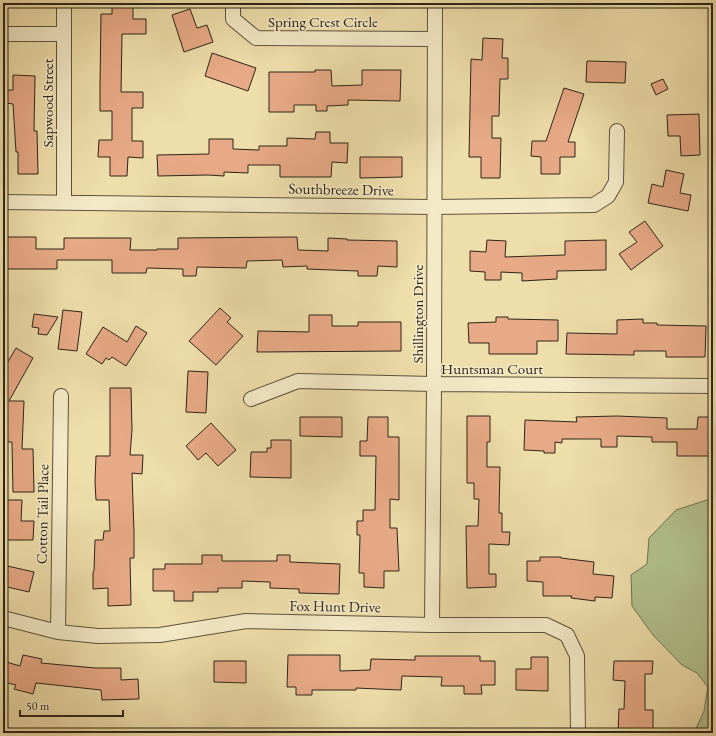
<svg xmlns="http://www.w3.org/2000/svg" width="716" height="736" font-family="'EB Garamond',serif">
	<rect width="100%" height="100%" fill="#eedeaa"/>
	<filter id="stains"><feTurbulence type="fractalNoise" baseFrequency=".005" numOctaves="4"/><feColorMatrix values="0 0 0 0 .2 0 0 0 0 .09 0 0 0 0 .02 0 0 0 .5 -.17"/></filter>
	<radialGradient id="worn" r=".72"><stop offset=".6" stop-color="#630" stop-opacity="0"/><stop offset="1" stop-color="#630" stop-opacity=".3"/></radialGradient>
	<path fill="#b2c28d" stroke="#6f7353" d="M 710,499 L 713,502 L 713,733 L 694,733 L 704,711 L 708,687 L 697,673 L 682,665 L 653,635 L 632,606 L 631,575 L 647,564 L 649,538 L 676,510 Z"/>
	<path fill="#e8aa86" stroke="#2c2419" d="M 112,3 L 133,3 L 133,19 L 146,19 L 146,34 L 122,34 L 121,92 L 143,92 L 143,108 L 132,108 L 132,141 L 143,141 L 143,158 L 128,157 L 127,176 L 110,176 L 110,157 L 98,157 L 99,140 L 112,140 L 112,111 L 100,111 L 100,84 L 101,14 L 112,14 Z
		M 190,9 L 197,28 L 207,25 L 213,42 L 184,52 L 172,15 Z
		M 483,38 L 503,39 L 502,58 L 508,58 L 508,79 L 500,79 L 499,116 L 492,116 L 492,138 L 501,138 L 500,178 L 481,178 L 481,157 L 469,157 L 471,59 L 482,60 Z
		M 212,53 L 256,68 L 248,91 L 205,76 Z
		M 587,61 L 626,62 L 625,83 L 586,82 Z
		M 315,70 L 331,70 L 332,86 L 362,85 L 362,70 L 401,70 L 400,101 L 348,100 L 348,105 L 327,106 L 327,111 L 316,111 L 316,105 L 294,105 L 294,112 L 269,112 L 269,72 L 315,72 Z
		M 13,75 L 35,76 L 34,131 L 37,131 L 38,174 L 18,174 L 18,152 L 16,152 L 13,104 L 6,103 L 6,90 L 13,90 Z
		M 663,79 L 668,89 L 656,95 L 651,84 Z
		M 564,88 L 584,94 L 568,142 L 575,142 L 575,157 L 560,157 L 560,174 L 541,174 L 541,157 L 531,156 L 532,141 L 546,141 Z
		M 699,114 L 700,155 L 681,156 L 680,136 L 668,136 L 667,115 Z
		M 316,132 L 330,132 L 330,143 L 348,143 L 347,163 L 332,162 L 331,177 L 280,177 L 280,165 L 248,165 L 248,173 L 224,172 L 224,176 L 208,175 L 158,176 L 157,155 L 209,154 L 209,139 L 233,139 L 233,149 L 259,150 L 259,146 L 287,146 L 287,138 L 315,139 Z
		M 360,157 L 402,157 L 402,177 L 360,178 Z
		M 666,170 L 684,174 L 680,193 L 691,195 L 688,211 L 648,203 L 652,184 L 663,187 Z
		M 645,221 L 663,246 L 631,270 L 619,254 L 637,242 L 629,232 Z
		M 3,237 L 36,237 L 36,249 L 64,249 L 64,238 L 131,238 L 130,250 L 157,250 L 157,249 L 178,249 L 178,238 L 297,237 L 298,250 L 328,251 L 328,238 L 347,239 L 347,240 L 397,241 L 397,267 L 378,266 L 377,276 L 358,276 L 358,271 L 307,269 L 307,266 L 283,267 L 282,260 L 247,261 L 246,268 L 197,267 L 196,276 L 183,276 L 183,269 L 147,268 L 146,273 L 112,273 L 112,260 L 57,260 L 57,269 L 3,269 Z
		M 487,240 L 506,241 L 505,257 L 565,255 L 565,241 L 606,240 L 606,270 L 557,271 L 557,279 L 522,281 L 522,273 L 501,272 L 501,280 L 485,280 L 485,272 L 470,271 L 470,251 L 486,252 Z
		M 220,308 L 231,318 L 227,322 L 243,336 L 216,365 L 189,341 Z
		M 63,310 L 82,312 L 77,351 L 58,349 Z
		M 34,314 L 58,317 L 47,335 L 38,334 L 39,328 L 32,327 Z
		M 309,315 L 332,315 L 332,326 L 358,326 L 358,322 L 401,322 L 401,351 L 257,352 L 258,331 L 309,332 Z
		M 496,317 L 508,317 L 508,319 L 558,320 L 558,341 L 537,341 L 537,354 L 489,354 L 489,343 L 469,343 L 468,323 L 496,322 Z
		M 643,319 L 643,323 L 657,323 L 657,325 L 706,326 L 705,357 L 666,357 L 666,351 L 634,351 L 634,355 L 566,354 L 567,333 L 617,334 L 617,320 Z
		M 136,326 L 147,333 L 126,366 L 112,357 L 109,360 L 106,358 L 102,364 L 86,354 L 103,327 L 127,342 Z
		M 16,348 L 33,358 L 9,401 L 24,401 L 22,449 L 33,449 L 34,492 L 13,492 L 12,442 L 3,442 L 3,370 Z
		M 188,371 L 208,372 L 206,413 L 186,412 Z
		M 110,388 L 131,388 L 132,430 L 130,455 L 143,455 L 142,474 L 132,473 L 134,532 L 134,558 L 130,558 L 131,605 L 108,606 L 108,588 L 93,589 L 93,572 L 94,571 L 95,540 L 103,540 L 104,531 L 110,531 L 109,500 L 96,500 L 95,482 L 96,456 L 110,456 Z
		M 467,416 L 490,416 L 490,442 L 487,442 L 487,467 L 500,467 L 499,513 L 502,513 L 502,532 L 510,532 L 509,545 L 489,544 L 489,574 L 496,574 L 496,587 L 467,588 L 466,526 L 478,526 L 479,499 L 474,499 L 474,483 L 467,483 Z
		M 617,416 L 667,418 L 667,429 L 697,429 L 698,417 L 713,417 L 713,456 L 677,456 L 677,442 L 652,442 L 652,437 L 617,436 L 617,447 L 601,447 L 601,439 L 562,439 L 562,443 L 555,442 L 555,453 L 544,453 L 544,451 L 524,450 L 525,420 L 577,422 L 576,417 Z
		M 300,417 L 342,417 L 342,437 L 300,436 Z
		M 368,417 L 388,417 L 388,437 L 399,437 L 399,500 L 390,499 L 390,528 L 397,528 L 399,571 L 384,571 L 384,588 L 364,587 L 364,573 L 359,573 L 360,535 L 357,535 L 357,521 L 363,521 L 363,510 L 375,510 L 376,456 L 360,456 L 360,441 L 367,441 Z
		M 211,423 L 236,450 L 218,466 L 206,453 L 198,460 L 186,446 Z
		M 271,440 L 291,440 L 291,478 L 250,477 L 251,452 L 267,452 L 267,448 L 271,448 Z
		M 3,500 L 22,500 L 21,521 L 34,521 L 33,540 L 3,540 Z
		M 202,555 L 222,555 L 222,561 L 277,561 L 277,555 L 290,555 L 290,562 L 340,564 L 339,594 L 299,593 L 299,589 L 270,588 L 270,582 L 242,581 L 242,588 L 218,588 L 218,592 L 193,592 L 193,601 L 174,601 L 174,591 L 153,591 L 153,569 L 165,569 L 165,564 L 202,564 Z
		M 540,557 L 561,557 L 561,558 L 594,562 L 593,574 L 614,576 L 612,598 L 595,597 L 595,601 L 571,598 L 572,596 L 543,596 L 543,582 L 527,581 L 527,561 L 540,561 Z
		M 3,565 L 34,572 L 29,592 L 3,586 Z
		M 23,655 L 42,659 L 41,663 L 95,668 L 121,668 L 121,680 L 138,679 L 139,699 L 102,700 L 101,690 L 36,683 L 33,694 L 14,689 L 16,685 L 3,682 L 3,661 L 20,666 Z
		M 288,655 L 340,655 L 340,671 L 370,670 L 371,659 L 415,660 L 415,656 L 480,656 L 480,661 L 495,661 L 495,685 L 481,685 L 482,694 L 464,694 L 464,686 L 441,686 L 442,677 L 402,676 L 401,690 L 356,688 L 356,690 L 312,690 L 312,695 L 296,695 L 296,687 L 287,687 Z
		M 531,657 L 548,657 L 548,691 L 516,690 L 516,669 L 531,669 Z
		M 214,661 L 246,661 L 246,683 L 214,682 Z
		M 614,661 L 653,661 L 652,674 L 645,674 L 645,710 L 653,710 L 653,729 L 645,729 L 645,733 L 618,733 L 619,709 L 624,709 L 625,681 L 613,680 Z"/>
	<g fill="none" stroke-linecap="round" stroke-linejoin="round">
		<defs>
			<path id="minor" d="M 233,3 L 233,19 L 256,38 L 435,39
				M 3,34 L 64,34
				M 3,202 L 434,207 L 594,205 L 608,196 L 616,182 L 617,131
				M 64,202 L 64,3
				M 251,399 L 298,381 L 434,384 L 713,386
				M 3,618 L 58,632 L 98,636 L 160,635 L 246,621 L 432,625 L 546,625 L 567,635 L 577,656 L 578,733
				M 432,625 L 434,384 L 435,3
				M 58,632 L 61,396"/>
		</defs>
		<use href="#minor" stroke="#5c523d" stroke-width="16"/>
		<use href="#minor" stroke="#f4eac8" stroke-width="14"/>
	</g>
	<g text-anchor="middle" dominant-baseline="central" stroke-width="3" stroke-linejoin="round" paint-order="stroke">
		<g font-size="15" fill="#2c2419" stroke="#f4eac8">
			<text x="323" y="21">Spring Crest Circle</text>
			<text transform="translate(47 103) rotate(-90)">Sapwood Street</text>
			<text transform="translate(341 189) rotate(1)">Southbreeze Drive</text>
			<text transform="translate(417 314) rotate(-90)">Shillington Drive</text>
			<text x="492" y="368">Huntsman Court</text>
			<text transform="translate(42 514) rotate(-89)">Cotton Tail Place</text>
			<text transform="translate(335 606) rotate(1)">Fox Hunt Drive</text>
		</g>
	</g>
	<rect width="716" height="736" fill="none" stroke="#eedeaa" stroke-width="16"/>
	<rect x="4" y="4" width="708" height="728" fill="none" stroke="#2c2419" stroke-width="2"/>
	<rect x="8" y="8" width="700" height="720" fill="none" stroke="#2c2419"/>
	<path d="M20 710v6h103v-6" fill="none" stroke="#2c2419" stroke-width="2"/>
	<text x="26" y="710" font-size="12" fill="#2c2419" stroke="#f4eac8" stroke-width="3" paint-order="stroke">50 m</text>
	<rect width="100%" height="100%" filter="url(#stains)"/>
	<rect width="100%" height="100%" fill="url(#worn)"/>
</svg>
